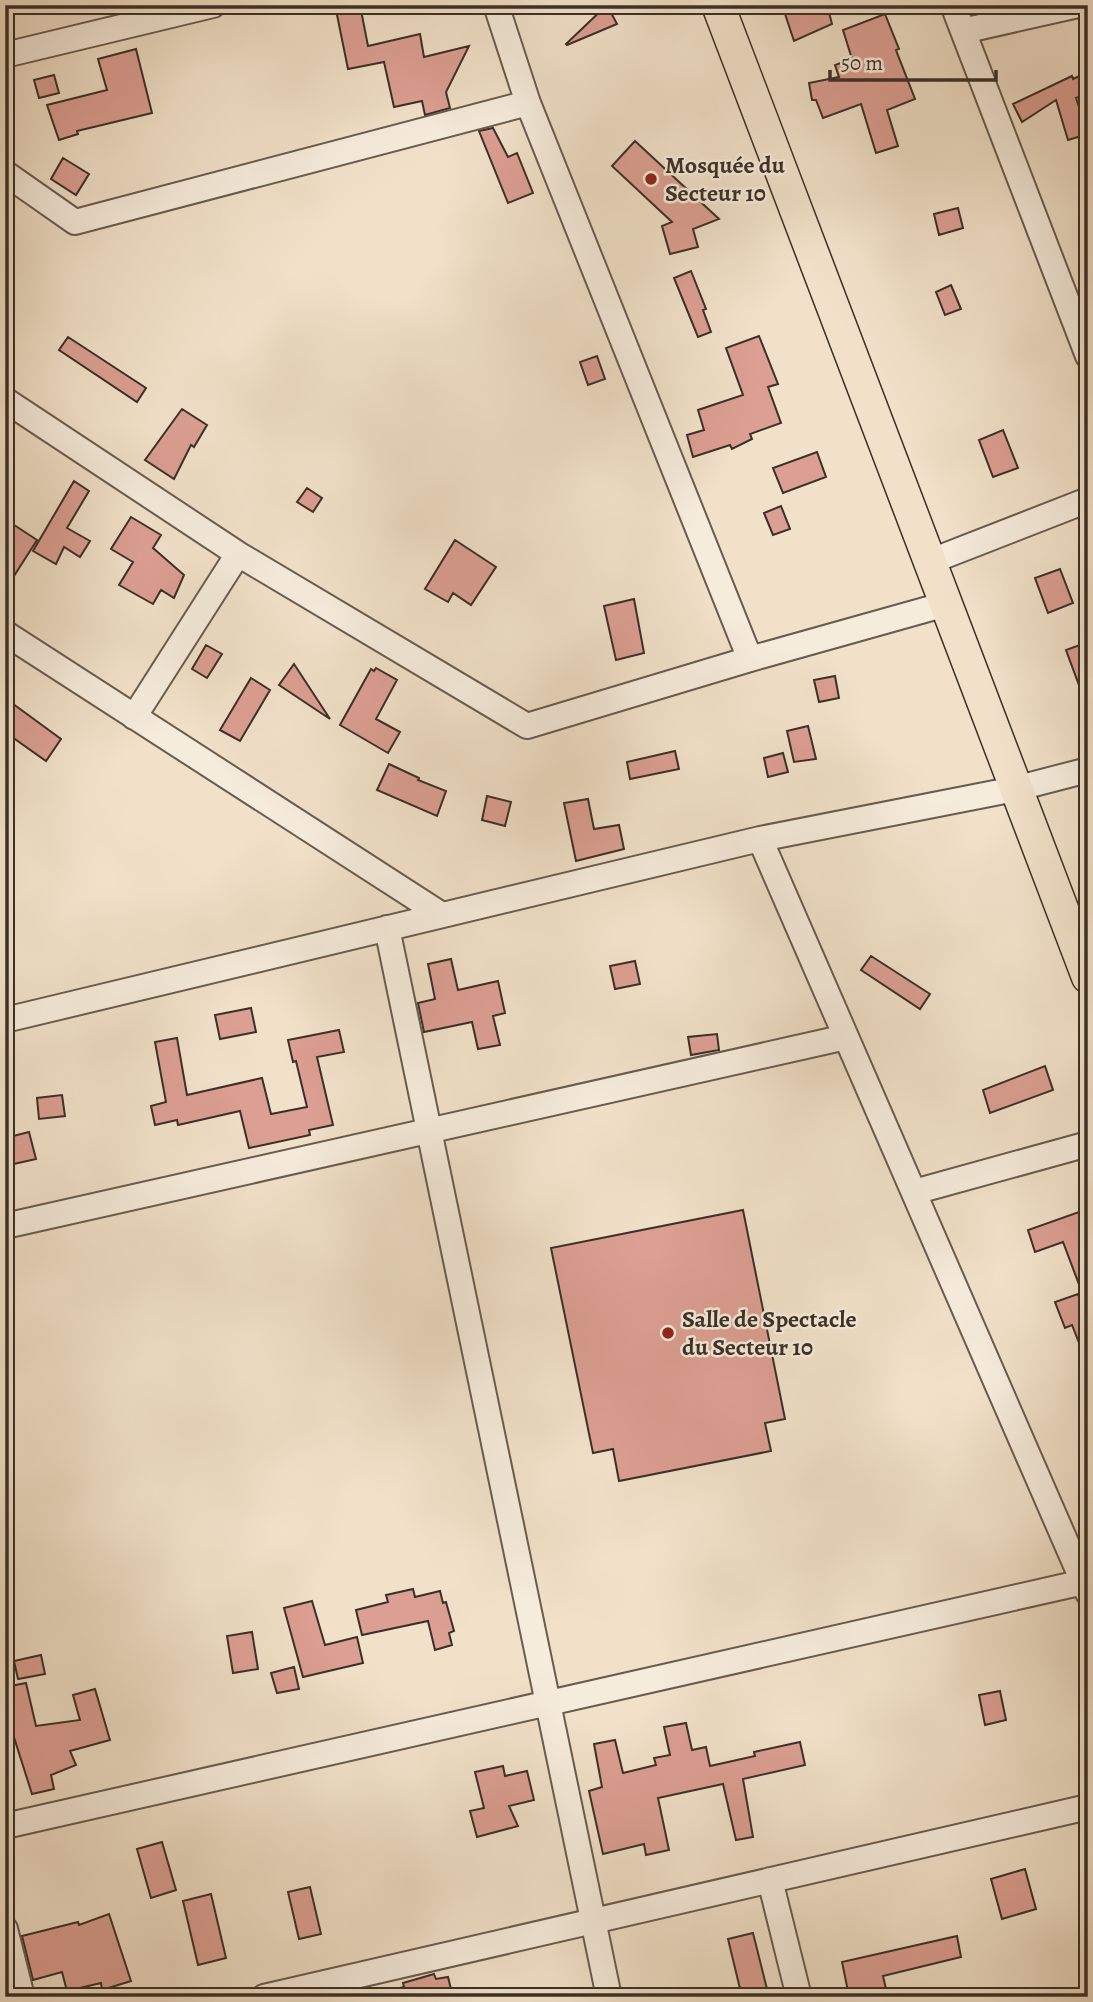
<svg xmlns="http://www.w3.org/2000/svg" width="1093" height="2002" font-family="Alegreya,serif">
	<rect width="100%" height="100%" fill="#f1e1c9"/>
	<filter id="stains"><feTurbulence type="fractalNoise" baseFrequency=".00286" numOctaves="4"/><feColorMatrix values="0 0 0 0 .2 0 0 0 0 .09 0 0 0 0 .02 0 0 0 .5 -.17"/></filter>
	<radialGradient id="worn" r=".72"><stop offset=".6" stop-color="#630" stop-opacity="0"/><stop offset="1" stop-color="#630" stop-opacity=".3"/></radialGradient>
	<path fill="#dc9f93" stroke="#3a3026" stroke-width="2" d="M 335,5 L 360,5 L 368,46 L 420,34 L 424,57 L 469,46 L 446,92 L 450,108 L 425,115 L 422,101 L 394,107 L 384,62 L 348,69 Z
		M 607,5 L 617,24 L 567,45 L 566,44 Z
		M 799,5 L 810,5 L 812,9 L 827,5 L 832,24 L 794,41 L 785,14 Z
		M 885,14 L 899,49 L 896,50 L 915,99 L 887,110 L 898,146 L 876,153 L 861,104 L 823,118 L 816,100 L 812,100 L 809,83 L 839,77 L 835,65 L 852,59 L 843,30 Z
		M 136,49 L 152,113 L 77,131 L 78,134 L 59,140 L 47,105 L 107,90 L 98,59 Z
		M 1088,72 L 1088,94 L 1076,98 L 1088,134 L 1068,140 L 1056,100 L 1022,122 L 1013,104 L 1072,76 L 1073,79 Z
		M 54,75 L 59,93 L 39,98 L 34,80 Z
		M 493,128 L 508,157 L 517,153 L 533,193 L 508,203 L 479,131 Z
		M 635,141 L 719,219 L 693,229 L 698,247 L 670,254 L 662,226 L 672,222 L 612,166 Z
		M 63,158 L 89,174 L 76,195 L 51,179 Z
		M 958,208 L 963,228 L 939,235 L 934,214 Z
		M 691,271 L 706,309 L 703,310 L 711,332 L 698,337 L 674,278 Z
		M 951,285 L 961,309 L 945,315 L 936,292 Z
		M 759,336 L 778,384 L 768,387 L 781,423 L 750,434 L 752,439 L 732,449 L 730,445 L 693,457 L 687,435 L 704,430 L 698,410 L 743,395 L 726,348 Z
		M 68,337 L 146,388 L 137,402 L 59,350 Z
		M 597,356 L 605,379 L 588,385 L 580,362 Z
		M 182,409 L 207,425 L 194,447 L 191,445 L 174,479 L 145,460 Z
		M 1003,430 L 1018,468 L 993,477 L 979,440 Z
		M 817,452 L 826,477 L 783,493 L 773,468 Z
		M 74,481 L 89,491 L 67,528 L 90,541 L 80,557 L 64,547 L 56,564 L 33,551 Z
		M 307,488 L 322,498 L 313,512 L 297,502 Z
		M 781,506 L 790,529 L 773,535 L 764,513 Z
		M 131,517 L 161,535 L 153,548 L 184,575 L 174,598 L 161,590 L 153,604 L 119,585 L 133,562 L 111,549 Z
		M 5,519 L 37,540 L 5,590 Z
		M 455,540 L 496,567 L 471,605 L 453,593 L 448,602 L 425,589 Z
		M 1060,569 L 1073,603 L 1048,613 L 1035,578 Z
		M 634,599 L 644,653 L 616,660 L 604,606 Z
		M 1088,642 L 1088,703 L 1086,704 L 1066,650 Z
		M 206,645 L 222,654 L 207,678 L 192,669 Z
		M 294,664 L 330,719 L 279,685 Z
		M 376,668 L 397,680 L 376,719 L 400,732 L 388,753 L 340,725 L 371,669 L 374,671 Z
		M 835,676 L 839,698 L 819,702 L 814,680 Z
		M 251,678 L 270,690 L 240,741 L 220,730 Z
		M 5,698 L 61,739 L 46,761 L 5,732 Z
		M 808,726 L 816,759 L 794,762 L 787,731 Z
		M 675,751 L 679,769 L 630,779 L 627,762 Z
		M 783,753 L 788,772 L 768,777 L 764,758 Z
		M 389,764 L 419,778 L 418,780 L 446,791 L 437,816 L 377,790 Z
		M 487,796 L 511,802 L 505,826 L 482,820 Z
		M 588,799 L 594,829 L 619,825 L 624,849 L 576,861 L 564,803 Z
		M 871,956 L 930,994 L 920,1009 L 861,970 Z
		M 451,959 L 458,990 L 498,981 L 505,1013 L 493,1016 L 500,1045 L 478,1049 L 472,1022 L 424,1032 L 418,1003 L 435,999 L 428,964 Z
		M 635,961 L 640,984 L 615,989 L 610,966 Z
		M 251,1008 L 256,1032 L 220,1039 L 215,1015 Z
		M 339,1030 L 344,1052 L 317,1057 L 333,1125 L 309,1130 L 310,1135 L 249,1148 L 240,1111 L 178,1125 L 177,1120 L 155,1125 L 151,1106 L 166,1102 L 155,1042 L 177,1038 L 187,1095 L 262,1078 L 271,1114 L 307,1107 L 296,1061 L 293,1062 L 288,1040 Z
		M 717,1034 L 719,1050 L 691,1055 L 688,1037 Z
		M 1045,1066 L 1053,1090 L 990,1113 L 983,1090 Z
		M 62,1095 L 65,1116 L 39,1119 L 37,1098 Z
		M 29,1132 L 36,1159 L 5,1166 L 5,1138 Z
		M 743,1210 L 785,1419 L 765,1423 L 771,1451 L 619,1481 L 613,1449 L 593,1453 L 551,1248 Z
		M 1079,1212 L 1088,1237 L 1086,1303 L 1063,1242 L 1035,1252 L 1028,1230 Z
		M 1078,1294 L 1088,1318 L 1087,1363 L 1072,1325 L 1065,1328 L 1055,1302 Z
		M 413,1589 L 415,1597 L 440,1591 L 443,1603 L 446,1602 L 454,1631 L 449,1633 L 452,1645 L 435,1650 L 428,1621 L 362,1635 L 356,1610 L 388,1602 L 386,1595 Z
		M 312,1601 L 325,1645 L 357,1637 L 363,1663 L 303,1677 L 284,1608 Z
		M 252,1632 L 258,1669 L 233,1673 L 227,1636 Z
		M 41,1655 L 45,1674 L 18,1679 L 14,1661 Z
		M 294,1667 L 299,1689 L 277,1693 L 271,1673 Z
		M 26,1683 L 36,1726 L 80,1720 L 73,1695 L 95,1689 L 110,1740 L 70,1751 L 76,1765 L 51,1775 L 54,1789 L 32,1794 L 5,1709 L 5,1687 Z
		M 1000,1691 L 1006,1720 L 985,1725 L 979,1695 Z
		M 686,1723 L 692,1750 L 706,1747 L 710,1766 L 755,1756 L 754,1752 L 800,1742 L 805,1765 L 743,1779 L 753,1837 L 736,1840 L 723,1784 L 658,1798 L 669,1850 L 646,1855 L 644,1844 L 603,1854 L 589,1791 L 602,1787 L 594,1744 L 615,1740 L 623,1773 L 656,1765 L 654,1758 L 670,1755 L 664,1727 Z
		M 503,1766 L 505,1776 L 527,1771 L 534,1800 L 509,1806 L 518,1826 L 477,1837 L 470,1811 L 484,1808 L 475,1772 Z
		M 162,1842 L 176,1890 L 151,1898 L 137,1849 Z
		M 1025,1869 L 1036,1909 L 1002,1919 L 991,1879 Z
		M 310,1887 L 321,1934 L 299,1939 L 288,1892 Z
		M 211,1894 L 226,1958 L 198,1965 L 183,1901 Z
		M 109,1914 L 131,1981 L 102,1990 L 101,1983 L 67,1991 L 62,1972 L 33,1980 L 22,1936 L 78,1922 L 79,1925 Z
		M 753,1933 L 769,1997 L 742,1997 L 728,1939 Z
		M 957,1936 L 961,1957 L 883,1976 L 886,1989 L 849,1996 L 842,1962 Z
		M 434,1974 L 436,1979 L 448,1977 L 453,1997 L 393,1997 L 392,1990 L 404,1987 L 403,1983 Z"/>
	<g fill="none" stroke-linecap="round" stroke-linejoin="round">
		<defs>
			<path id="minor" d="M 496,5 L 528,103 L 750,659
				M 953,5 L 1088,356
				M 963,31 L 1078,5
				M 5,55 L 213,5
				M 5,173 L 75,222 L 528,103
				M 5,400 L 238,554 L 527,726 L 750,659 L 946,604
				M 929,562 L 1088,500
				M 5,633 L 442,915
				M 134,717 L 238,554
				M 760,839 L 1088,1593
				M 387,928 L 609,1997
				M 5,1020 L 760,839 L 1015,789 L 1088,770
				M 914,1192 L 1088,1144
				M 5,1226 L 846,1037
				M 5,1826 L 1088,1581
				M 770,1880 L 799,1997
				M 5,1929 L 22,1997
				M 264,1997 L 1088,1807"/>
			<path id="major" d="M 718,5 L 1088,977"/>
		</defs>
		<use href="#minor" stroke="#685c4f" stroke-width="28"/>
		<use href="#major" stroke="#3a3026" stroke-width="35"/>
		<use href="#minor" stroke="#f6ecdc" stroke-width="24"/>
		<use href="#major" stroke="#f1e1c9" stroke-width="32"/>
	</g>
	<g fill="#8f2418" stroke="#f6ecdc" stroke-width="2.5">
		<circle cx="651" cy="179" r="7"/>
		<circle cx="668" cy="1333" r="7"/>
	</g>
	<g text-anchor="middle" dominant-baseline="central" stroke-width="5" stroke-linejoin="round" paint-order="stroke">
		<g font-size="24" font-weight="bold" fill="#3a3026" stroke="#f6ecdc" text-anchor="start">
			<text x="665" y="165">Mosquée du<tspan x="665" dy="28">Secteur 10</tspan></text>
			<text x="682" y="1319">Salle de Spectacle<tspan x="682" dy="28">du Secteur 10</tspan></text>
		</g>
	</g>
	<rect width="1093" height="2002" fill="none" stroke="#f1e1c9" stroke-width="28"/>
	<rect x="7" y="7" width="1079" height="1988" fill="none" stroke="#3a3026" stroke-width="3.5"/>
	<rect x="14" y="14" width="1065" height="1974" fill="none" stroke="#3a3026" stroke-width="2"/>
	<path d="M830 70v10h166v-10" fill="none" stroke="#3a3026" stroke-width="3.5"/>
	<text x="841" y="70" font-size="21" fill="#3a3026" stroke="#f6ecdc" stroke-width="5" paint-order="stroke">50 m</text>
	<rect width="100%" height="100%" filter="url(#stains)"/>
	<rect width="100%" height="100%" fill="url(#worn)"/>
</svg>
